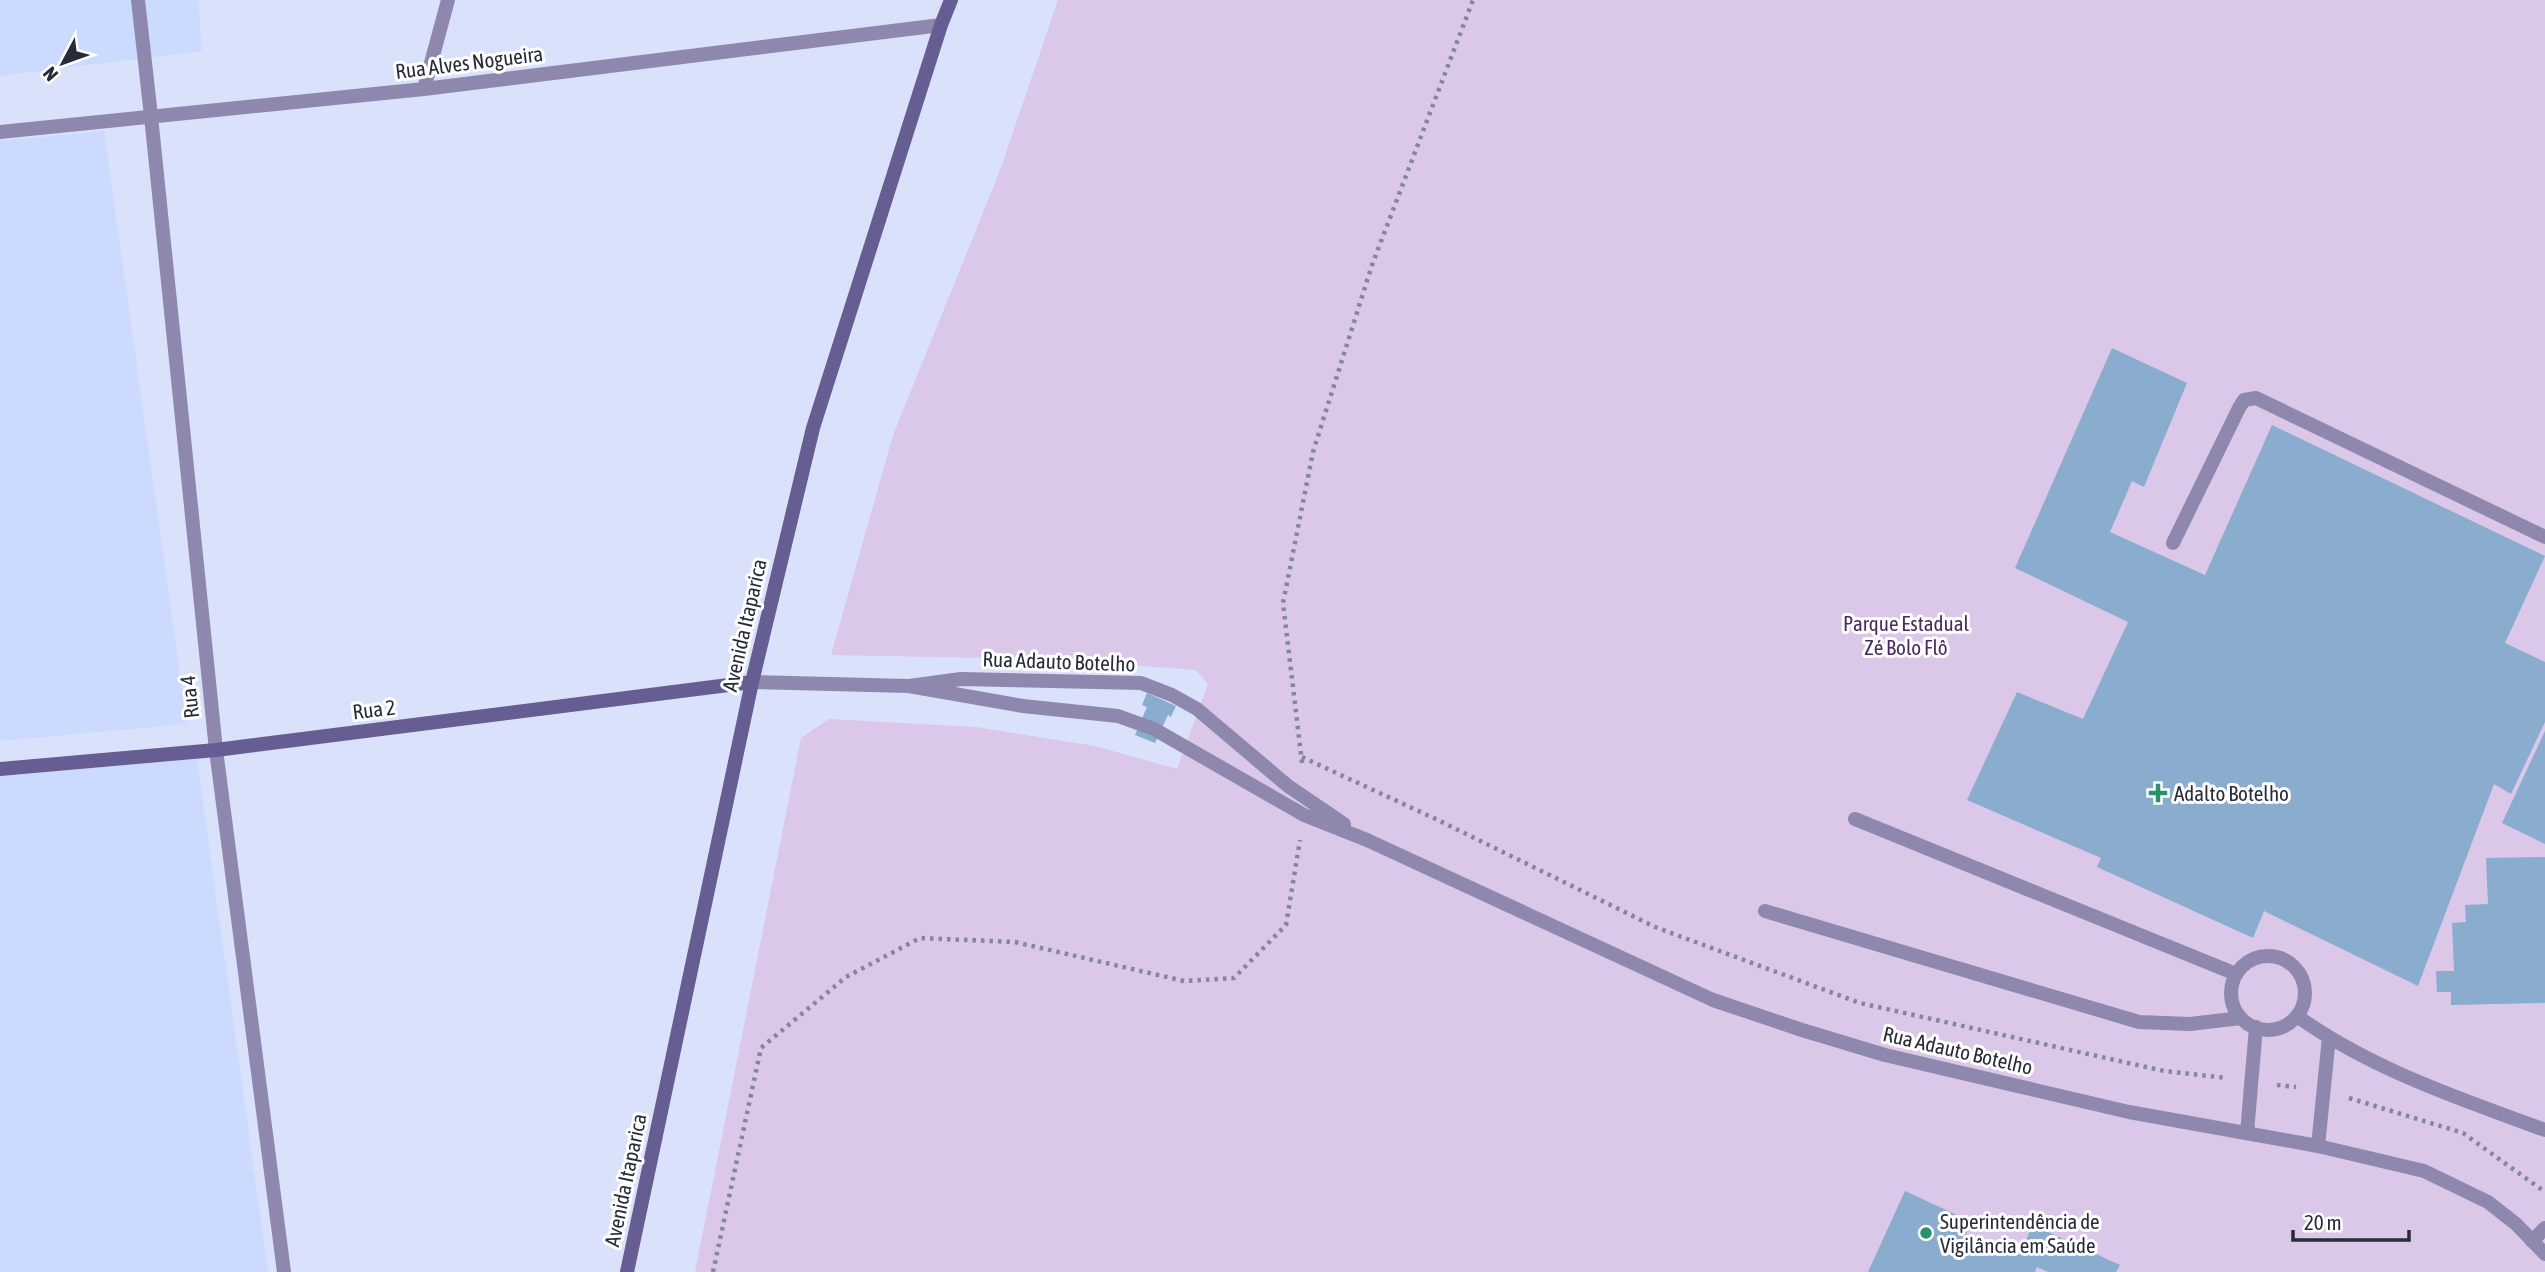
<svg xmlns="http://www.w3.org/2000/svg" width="2545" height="1272" font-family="'Asap Condensed',sans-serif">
	<rect width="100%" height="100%" fill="#d9e2fa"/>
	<path fill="#cddaff" d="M 0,0 L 198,0 L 202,51 L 0,76 Z
		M 104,131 L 187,724 L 0,741 L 0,141 Z
		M 197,759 L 268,1272 L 0,1272 L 0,776 Z"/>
	<path fill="#dbc8e8" d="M 1058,0 L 2545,0 L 2545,1272 L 695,1272 L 801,738 L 829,719 L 976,727 L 1095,746 L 1177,769 L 1208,684 L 1196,670 L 1047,659 L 831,655 L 893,435 L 999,173 Z"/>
	<path fill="#89accf" d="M 2112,348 L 2187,383 L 2144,487 L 2132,481 L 2110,532 L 2205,575 L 2272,425 L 2545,556 L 2505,643 L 2545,662 L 2545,722 L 2511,794 L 2494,784 L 2418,986 L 2264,911 L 2253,938 L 2097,867 L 2101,858 L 1967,800 L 2017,692 L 2083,719 L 2128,622 L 2015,568 Z
		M 1147,693 L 1176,706 L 1171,717 L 1168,715 L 1155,743 L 1135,735 L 1147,707 L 1142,705 Z
		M 2545,731 L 2545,844 L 2502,823 Z
		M 2545,857 L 2545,1003 L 2451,1005 L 2451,992 L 2437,992 L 2436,971 L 2454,971 L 2452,923 L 2466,922 L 2465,905 L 2488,904 L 2486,858 Z
		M 1905,1191 L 1972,1222 L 1963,1241 L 1997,1256 L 2002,1247 L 2019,1255 L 2033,1225 L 2120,1265 L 2116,1272 L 2048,1272 L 2037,1267 L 2035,1272 L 1868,1272 Z"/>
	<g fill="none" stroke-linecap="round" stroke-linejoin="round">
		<path stroke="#82889a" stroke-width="4.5" stroke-dasharray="3.5 5" stroke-linecap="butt" d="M 1302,757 L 1440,821 L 1655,927 L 1860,1003 L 2164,1071 L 2227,1078
			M 1302,763 L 1283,603 L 1313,452 L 1372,265 L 1473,0
			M 2277,1085 L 2296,1087
			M 2349,1098 L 2463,1133 L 2545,1192
			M 713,1272 L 761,1048 L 846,977 L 920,938 L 1015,942 L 1184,981 L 1234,978 L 1286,925 L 1300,840"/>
		<path stroke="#8e88ae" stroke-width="14" d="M 138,0 L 151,116
			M 2173,543 L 2239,408 L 2244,400 L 2256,398 L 2545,537
			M 1855,819 L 2236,974
			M 1765,911 L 2139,1022 L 2190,1024 L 2241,1018
			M2231 993a37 37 0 1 1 74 0a37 37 0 1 1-74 0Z
			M 2297,1016 C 2371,1069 2460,1099 2545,1130
			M 2247,1133 L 2256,1027
			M 2318,1146 L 2329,1037
			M 2532,1241 L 2545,1228"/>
		<path stroke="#8e88ae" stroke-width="14" d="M 424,89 L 448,0
			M 151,116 L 216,750 L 284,1272
			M 0,132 L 424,89 L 941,25
			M 752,682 L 909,686 L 961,679 L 1141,683 L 1172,695 L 1197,709 L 1288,786 L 1344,824
			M 909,686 L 1023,706 L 1118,716 L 1154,729 L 1304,815 L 1367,840 L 1713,1000 L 1802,1030 L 1885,1055 L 2129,1112 L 2318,1146 L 2424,1171 L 2488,1202 L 2516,1224 L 2545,1254"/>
		<path stroke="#665d93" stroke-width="14" d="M 0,769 L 216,750 L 752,682
			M 627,1272 L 752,682 L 813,428 L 941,25 L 951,0"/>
	</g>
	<g fill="#2a916d" stroke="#fff" stroke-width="2.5">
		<path d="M2154.5 782.5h7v7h7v7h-7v7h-7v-7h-7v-7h7z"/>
		<circle cx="1926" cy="1233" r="7"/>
	</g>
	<g text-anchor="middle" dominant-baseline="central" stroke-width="6" stroke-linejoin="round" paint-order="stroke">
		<g font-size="21" fill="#282c38" stroke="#fff">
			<text transform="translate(469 62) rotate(-7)">Rua Alves Nogueira</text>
			<text transform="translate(744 625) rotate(-77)">Avenida Itaparica</text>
			<text transform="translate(1059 661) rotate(2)">Rua Adauto Botelho</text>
			<text transform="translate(189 697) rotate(-96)">Rua 4</text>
			<text transform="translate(374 709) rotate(-7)">Rua 2</text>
			<text transform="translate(1958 1050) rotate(13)">Rua Adauto Botelho</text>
			<text transform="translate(625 1180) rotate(-78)">Avenida Itaparica</text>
		</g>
		<g font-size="21" fill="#4b2a5e" stroke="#fff">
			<text x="1906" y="623">Parque Estadual<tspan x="1906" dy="24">Zé Bolo Flô</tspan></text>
		</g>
		<g font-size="21" fill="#282c38" stroke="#fff" text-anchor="start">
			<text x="2174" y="793">Adalto Botelho</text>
			<text x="1940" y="1221">Superintendência de<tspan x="1940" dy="24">Vigilância em Saúde</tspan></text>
		</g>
	</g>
	<g transform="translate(63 63) rotate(229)" stroke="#ffffff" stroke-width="5" paint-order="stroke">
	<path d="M0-5L12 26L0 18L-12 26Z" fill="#282c38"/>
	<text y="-10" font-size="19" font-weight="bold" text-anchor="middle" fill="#282c38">N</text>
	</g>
	<path d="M2293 1230v10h116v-10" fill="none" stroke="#282c38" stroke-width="3.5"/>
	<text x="2304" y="1230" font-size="21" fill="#282c38" stroke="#ffffff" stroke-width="5" paint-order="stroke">20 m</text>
</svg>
